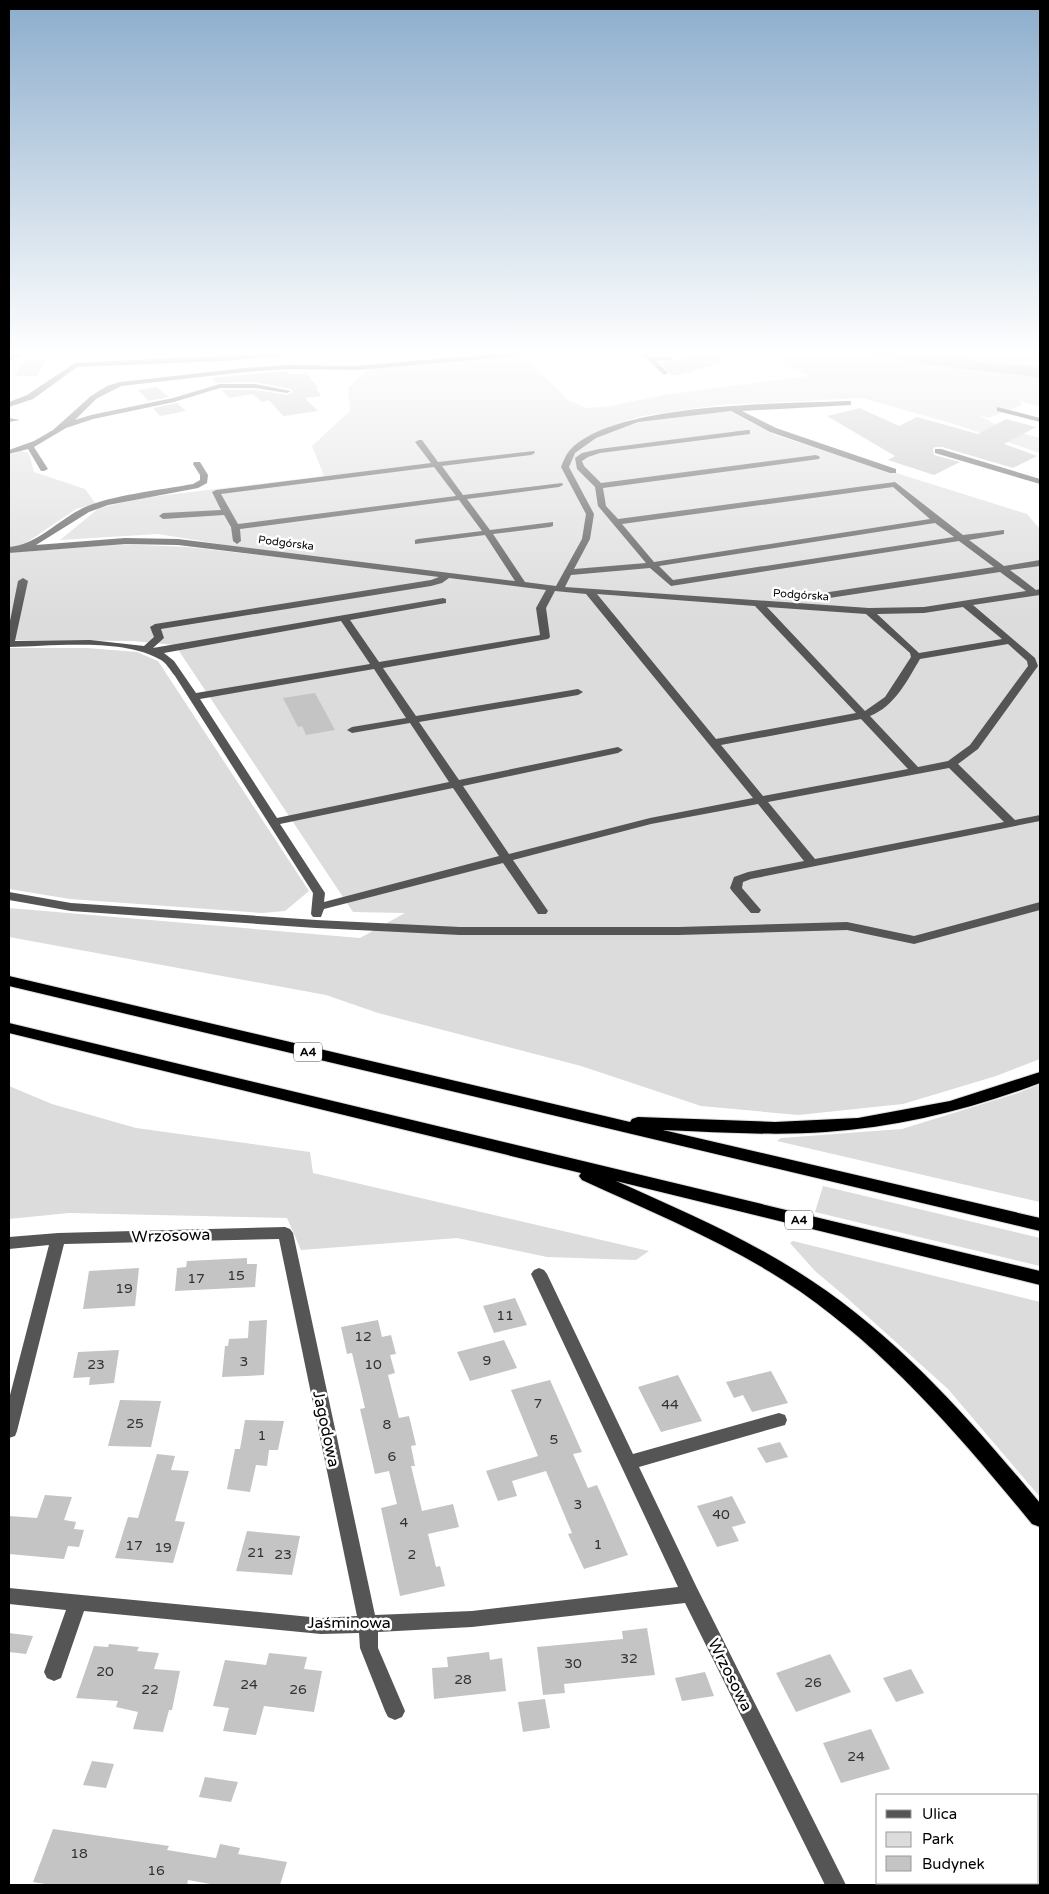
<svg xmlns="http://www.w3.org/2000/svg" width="1049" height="1894" font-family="'Varela Round',sans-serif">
	<rect width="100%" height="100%" fill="#fff"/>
	<path fill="#dcdcdc" d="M 767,354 L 873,354 L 924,364 L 1040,378 L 1040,407 L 1020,401 L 1022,405 L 988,418 L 978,415 L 1001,427 L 1040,438 L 1040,453 L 954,424 L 862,398 L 719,405 L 642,416 L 616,424 L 730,411 L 775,435 L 1027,514 L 1040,529 L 1040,1059 L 996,1076 L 903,1104 L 798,1115 L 701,1106 L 581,1066 L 378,1013 L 326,995 L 9,937 L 9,908 L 360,938 L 405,913 L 353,912 L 175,645 L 133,641 L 9,640 L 9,553 L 118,544 L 188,547 L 353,566 L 158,534 L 60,540 L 99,508 L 142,498 L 324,476 L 312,446 L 350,411 L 348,388 L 369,369 L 522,355 L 568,400 L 586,408 L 610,406 L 663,395 L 809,376 Z
		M 926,354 L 1040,354 L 1040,367 L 997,364 Z
		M 21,451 L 29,453 L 34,472 L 85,489 L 96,504 L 76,509 L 23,545 L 9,547 L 9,455 Z
		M 9,648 L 87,648 L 137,652 L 158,661 L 309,891 L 285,911 L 262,913 L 70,899 L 9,889 Z
		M 1040,1084 L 1040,1202 L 777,1141 L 781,1138 L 902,1129 L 1018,1093 Z
		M 9,1086 L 52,1104 L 136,1128 L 310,1152 L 313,1173 L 649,1251 L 636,1260 L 547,1257 L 457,1238 L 301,1250 L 287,1218 L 69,1213 L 9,1219 Z
		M 823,1186 L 1040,1238 L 1040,1266 L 815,1212 Z
		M 793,1241 L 1040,1302 L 1040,1497 L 948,1389 L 847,1298 L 815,1271 L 790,1243 Z"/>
	<path fill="#a3a3a3" d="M 873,354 L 926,354 L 997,364 L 1040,367 L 1040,378 L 924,364 Z"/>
	<path fill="#c4c4c4" d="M 703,354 L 718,354 L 720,363 L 676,376 L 670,374 L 660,363 Z
		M 25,360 L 47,360 L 37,376 L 14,376 Z
		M 287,371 L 290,375 L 307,373 L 318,388 L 316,388 L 321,396 L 305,398 L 318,411 L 283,416 L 269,400 L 262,402 L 253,394 L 229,398 L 222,390 L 255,390 L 287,395 L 293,392 L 291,389 L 255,382 L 216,383 L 211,378 Z
		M 156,387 L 169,397 L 148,401 L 138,390 Z
		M 177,403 L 186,411 L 160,416 L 153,408 Z
		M 860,408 L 899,426 L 917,417 L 978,434 L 1006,419 L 1036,427 L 1004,444 L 1037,456 L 1013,468 L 942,447 L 935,447 L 933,449 L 934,455 L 960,462 L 934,475 L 888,460 L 895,456 L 827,416 Z
		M 315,693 L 335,730 L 306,735 L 302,726 L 298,727 L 283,698 Z
		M 247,1258 L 247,1264 L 257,1264 L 255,1287 L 175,1291 L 177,1268 L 186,1267 L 187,1261 Z
		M 139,1268 L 135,1306 L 83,1309 L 89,1271 Z
		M 515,1298 L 527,1325 L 494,1333 L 483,1306 Z
		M 267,1320 L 264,1375 L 222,1377 L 225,1346 L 228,1346 L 229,1339 L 248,1338 L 249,1321 Z
		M 378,1320 L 382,1337 L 391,1335 L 396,1354 L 390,1355 L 395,1373 L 388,1375 L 399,1418 L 409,1416 L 416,1445 L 411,1446 L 415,1466 L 411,1466 L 422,1511 L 453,1504 L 459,1527 L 428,1534 L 436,1567 L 440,1566 L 445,1586 L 400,1596 L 381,1508 L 397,1504 L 389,1471 L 375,1474 L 360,1409 L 365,1408 L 352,1353 L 347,1354 L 341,1327 Z
		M 504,1340 L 517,1368 L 470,1381 L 457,1352 Z
		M 119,1350 L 114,1383 L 89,1385 L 90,1377 L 73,1378 L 78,1352 Z
		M 771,1371 L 788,1403 L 752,1412 L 743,1395 L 734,1398 L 726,1382 Z
		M 678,1375 L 702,1421 L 661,1432 L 638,1387 Z
		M 550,1380 L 582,1452 L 573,1454 L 588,1488 L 597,1485 L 628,1555 L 584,1569 L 568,1534 L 572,1533 L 546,1471 L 512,1481 L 517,1496 L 498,1501 L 486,1471 L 538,1456 L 511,1390 Z
		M 120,1400 L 161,1401 L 151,1447 L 108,1446 Z
		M 245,1420 L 284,1421 L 278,1450 L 269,1450 L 267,1466 L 256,1465 L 250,1492 L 227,1489 L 235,1449 L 240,1449 Z
		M 780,1442 L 788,1457 L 766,1463 L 757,1448 Z
		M 157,1454 L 175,1456 L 171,1470 L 189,1471 L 175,1521 L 185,1522 L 173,1563 L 115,1558 L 128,1517 L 138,1518 Z
		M 45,1495 L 72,1497 L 64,1520 L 76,1522 L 74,1529 L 84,1530 L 79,1547 L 68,1546 L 64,1559 L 9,1554 L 9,1516 L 37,1518 Z
		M 732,1496 L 746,1523 L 732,1527 L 739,1541 L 717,1547 L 697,1506 Z
		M 247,1531 L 300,1536 L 292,1575 L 236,1571 Z
		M 647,1628 L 655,1675 L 564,1684 L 565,1693 L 543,1695 L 537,1647 L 623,1639 L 622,1631 Z
		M 9,1633 L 33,1636 L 26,1654 L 9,1652 Z
		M 109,1644 L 139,1647 L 137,1651 L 159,1653 L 154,1669 L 180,1671 L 172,1710 L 169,1710 L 163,1732 L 133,1729 L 138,1712 L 116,1707 L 118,1701 L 76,1698 L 94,1646 L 108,1647 Z
		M 489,1652 L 490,1660 L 502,1658 L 506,1691 L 434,1699 L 432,1668 L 448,1667 L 447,1657 Z
		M 269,1653 L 307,1657 L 304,1669 L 322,1671 L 314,1712 L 264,1706 L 256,1735 L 223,1731 L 229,1708 L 213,1706 L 225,1660 L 266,1665 Z
		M 830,1654 L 851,1692 L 796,1712 L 776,1673 Z
		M 911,1669 L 924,1693 L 896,1702 L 883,1678 Z
		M 705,1672 L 714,1696 L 682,1701 L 675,1678 Z
		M 545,1699 L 550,1728 L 523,1732 L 518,1702 Z
		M 871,1729 L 890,1769 L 841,1783 L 823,1743 Z
		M 92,1761 L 114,1764 L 106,1788 L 83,1785 Z
		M 205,1777 L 238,1782 L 231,1802 L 199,1797 Z
		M 53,1829 L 169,1846 L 167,1850 L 216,1858 L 220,1844 L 240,1848 L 238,1854 L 287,1862 L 280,1885 L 216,1885 L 188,1880 L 187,1885 L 51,1885 L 33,1882 Z"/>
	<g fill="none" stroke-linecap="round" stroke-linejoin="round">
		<defs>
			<path id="highway" d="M 9,976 L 630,1122 L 632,1119 L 638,1117 L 775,1122 L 858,1118 L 950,1101 L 1040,1072 L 1040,1083 C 971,1109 900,1127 826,1132 C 772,1136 717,1132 663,1130 L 1040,1218 L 1040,1231 L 9,986 Z
				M 9,1023 L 1040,1271 L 1040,1285 L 616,1181 C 683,1211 751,1240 812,1281 C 901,1340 972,1422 1040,1503 L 1040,1527 L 1032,1524 C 963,1440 891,1355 801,1292 C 733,1245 656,1214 582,1180 L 579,1176 L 581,1173 L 9,1033 Z"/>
		</defs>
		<use href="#highway" stroke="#dbdbdb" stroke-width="2"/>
		<path fill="#555" fill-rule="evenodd" d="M 14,354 L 23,354 L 9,362 L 9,357 Z
			M 256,354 L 287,354 L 284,356 L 223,361 L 77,367 L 33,399 L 9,407 L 9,402 L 27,395 L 75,363 Z
			M 491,354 L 521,354 L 518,356 L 356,370 L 287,369 L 245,372 L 121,386 L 96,399 L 75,420 L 91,415 L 173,398 L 220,384 L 255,384 L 291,391 L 287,393 L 255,388 L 220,388 L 174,402 L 93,419 L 66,428 L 34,447 L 48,469 L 44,471 L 41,471 L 28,449 L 9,454 L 9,450 L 34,441 L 53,430 L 91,396 L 107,386 L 120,382 L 245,368 L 287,365 L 356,366 Z
			M 642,354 L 649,354 L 652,357 L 671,356 L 675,358 L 671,360 L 656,361 L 668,373 L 664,375 Z
			M 848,401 L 851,401 L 851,405 L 742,411 L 776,428 L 896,469 L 896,473 L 890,473 L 770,432 L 731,411 L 638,422 L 596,438 L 575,453 L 569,467 L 594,514 L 590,539 L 574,569 L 646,563 L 598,506 L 595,487 L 577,469 L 575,458 L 582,453 L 599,449 L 747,430 L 750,430 L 750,434 L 600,453 L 588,457 L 582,461 L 584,466 L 601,483 L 816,455 L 820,457 L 819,459 L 603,488 L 606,506 L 618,519 L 895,482 L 963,535 L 1004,530 L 1004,534 L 969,540 L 1004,566 L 1040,560 L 1040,566 L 1010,570 L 1036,590 L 1040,589 L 1040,595 L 973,605 L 1035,658 L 1038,666 L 978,749 L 958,764 L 1015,820 L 1040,815 L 1040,821 L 751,879 L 743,882 L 742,888 L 761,910 L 759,913 L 751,913 L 732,891 L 730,888 L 734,877 L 748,872 L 804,861 L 758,804 L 651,824 L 513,860 L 548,911 L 546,914 L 538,914 L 503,863 L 324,909 L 321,917 L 313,917 L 311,914 L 313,893 L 175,676 C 170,670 166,662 159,659 C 124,638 50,646 9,647 L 9,626 L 18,581 L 23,578 L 28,581 L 15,641 L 90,640 L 144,646 L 154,637 L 150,627 L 155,624 L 431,580 L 439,577 L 178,545 L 125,544 L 9,553 L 9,547 C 37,545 58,520 83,508 C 111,495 161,490 193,484 L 200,480 L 200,475 L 193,464 L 194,462 L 200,462 L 208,475 L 207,483 L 198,488 L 108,505 L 89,512 L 36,545 L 125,538 L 178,539 L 515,581 L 485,535 L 415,544 L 415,540 L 418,539 L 482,531 L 459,500 L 240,529 L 241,541 L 237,544 L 233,541 L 231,527 L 224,515 L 163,519 L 159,516 L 163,513 L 221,510 L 212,492 L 216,490 L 431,463 L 415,442 L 419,440 L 422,440 L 438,462 L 534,451 L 535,453 L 531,455 L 442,466 L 463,495 L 562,483 L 563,485 L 559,487 L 467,499 L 490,530 L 553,522 L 553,526 L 550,527 L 493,534 L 525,582 L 556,586 L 582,539 L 586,514 L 561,467 C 563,462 566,454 570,450 C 615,402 782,404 848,401 ZM 434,467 L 456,496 L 238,524 L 221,494 ZM 893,487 L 930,519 L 654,562 L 622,524 ZM 935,523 L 954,537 L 673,580 L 659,566 ZM 959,541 L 994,567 L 816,594 L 811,597 L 816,600 L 1000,572 L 1026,591 L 924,607 L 869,608 L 565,587 L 571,575 L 650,568 L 671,586 ZM 449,578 L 546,590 L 536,608 L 540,635 L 379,662 L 350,620 L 446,603 L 446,599 L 443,598 L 153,648 L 164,638 L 161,629 L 431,586 L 442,583 ZM 555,591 L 586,594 L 753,798 L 650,818 L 509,854 L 463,786 L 618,753 L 623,750 L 618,747 L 459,780 L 419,722 L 578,695 L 583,692 L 578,689 L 416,716 L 383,668 L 548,639 L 550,637 L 546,608 ZM 597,594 L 755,606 L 856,713 L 716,739 ZM 767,607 L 866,614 L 910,653 L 911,657 L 885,697 L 865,711 ZM 963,607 L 1002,639 L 919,653 L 877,614 L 924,613 ZM 341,621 L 370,664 L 196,693 L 174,661 L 164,653 ZM 1008,644 L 1027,661 L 1028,666 L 970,745 L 948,761 L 918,767 L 870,716 C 895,706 907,681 920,659 ZM 374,669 L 406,718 L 352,727 L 347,730 L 352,733 L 410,723 L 449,782 L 277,818 L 200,699 ZM 861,719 L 908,769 L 763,796 L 721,745 ZM 949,768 L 1004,822 L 815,859 L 768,802 ZM 453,788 L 499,856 L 324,902 L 325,893 L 280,824 Z
			M 997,407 L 1040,418 L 1040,422 L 997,411 Z
			M 9,418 L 20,420 L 9,422 Z
			M 935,449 L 941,449 L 1040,479 L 1040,484 L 935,453 Z
			M 9,892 L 71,903 L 316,920 L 460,927 L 679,927 L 847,922 L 914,936 L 1040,902 L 1040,910 L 914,944 L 847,930 L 679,935 L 460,935 L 316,928 L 71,911 L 9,900 Z
			M 285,1227 L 290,1229 L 293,1233 L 375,1615 L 472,1611 L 678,1587 L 531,1274 L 534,1270 L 539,1268 L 544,1270 L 547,1274 L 633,1454 L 779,1413 L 785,1415 L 787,1420 L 785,1425 L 639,1467 L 697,1588 L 846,1885 L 825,1885 L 685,1603 L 472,1627 L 378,1632 L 378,1648 L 405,1711 L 402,1717 L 395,1720 L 388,1717 L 385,1711 L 360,1648 L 359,1633 L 321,1634 L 84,1611 L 61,1678 L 54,1681 L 47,1678 L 44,1672 L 66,1610 L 9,1604 L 9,1588 L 321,1618 L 357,1616 L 279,1239 L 64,1244 L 17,1431 L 15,1436 L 9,1438 L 9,1399 L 49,1245 L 9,1249 L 9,1237 L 58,1233 Z"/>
		<use href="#highway" fill="#000" fill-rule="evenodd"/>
	</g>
	<linearGradient id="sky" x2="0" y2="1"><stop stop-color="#8cadcc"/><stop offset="0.57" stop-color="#fff"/><stop offset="1" stop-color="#fff" stop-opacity="0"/></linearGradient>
	<rect width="1049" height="619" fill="url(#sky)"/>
	<g text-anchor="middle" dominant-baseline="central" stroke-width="5" stroke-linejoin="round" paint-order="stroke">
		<g font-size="11" fill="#000" stroke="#fff">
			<text transform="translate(286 543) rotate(7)">Podgórska</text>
			<text transform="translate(801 595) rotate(4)">Podgórska</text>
		</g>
		<g fill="#fff" stroke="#4c4c4c" stroke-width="1">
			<rect x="294" y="1042.5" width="28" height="19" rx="4"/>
			<rect x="785" y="1210.5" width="28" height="19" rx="4"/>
		</g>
		<g font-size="12" font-weight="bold" fill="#000">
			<text x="308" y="1052">A4</text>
			<text x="799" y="1220">A4</text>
		</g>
		<g font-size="14" fill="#313131">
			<text x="236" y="1275">15</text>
			<text x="196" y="1278">17</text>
			<text x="124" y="1288">19</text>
			<text x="505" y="1315">11</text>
			<text x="363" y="1336">12</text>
			<text x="487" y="1360">9</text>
			<text x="244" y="1361">3</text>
			<text x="96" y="1364">23</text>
			<text x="373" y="1364">10</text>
			<text x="538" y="1403">7</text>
			<text x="670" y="1404">44</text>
			<text x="135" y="1423">25</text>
			<text x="387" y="1424">8</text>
			<text x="262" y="1435">1</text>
			<text x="554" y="1439">5</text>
			<text x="392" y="1456">6</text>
			<text x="578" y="1504">3</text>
			<text x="721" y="1514">40</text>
			<text x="404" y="1522">4</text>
			<text x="598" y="1544">1</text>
			<text x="134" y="1545">17</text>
			<text x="163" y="1547">19</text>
			<text x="256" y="1552">21</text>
			<text x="283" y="1554">23</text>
			<text x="412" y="1554">2</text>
			<text x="629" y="1658">32</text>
			<text x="573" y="1663">30</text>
			<text x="105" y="1671">20</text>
			<text x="463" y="1679">28</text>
			<text x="813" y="1682">26</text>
			<text x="249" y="1684">24</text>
			<text x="150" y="1689">22</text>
			<text x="298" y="1689">26</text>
			<text x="856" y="1756">24</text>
			<text x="79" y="1853">18</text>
			<text x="156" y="1870">16</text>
		</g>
		<g font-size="16" fill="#000" stroke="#fff">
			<text transform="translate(171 1236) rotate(-2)">Wrzosowa</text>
			<text transform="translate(326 1429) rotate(78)">Jagodowa</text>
			<text x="349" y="1623">Jaśminowa</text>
			<text transform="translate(730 1675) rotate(63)">Wrzosowa</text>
		</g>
	</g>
	<rect width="1049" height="1894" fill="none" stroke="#000000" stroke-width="20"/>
	<rect x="876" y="1794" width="162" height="90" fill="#ffffff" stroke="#999999"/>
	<rect x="886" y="1810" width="25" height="8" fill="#555555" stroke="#999999"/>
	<text x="922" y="1819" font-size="15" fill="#000000">Ulica</text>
	<rect x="886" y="1832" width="25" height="15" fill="#dcdcdc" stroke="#999999"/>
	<text x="922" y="1844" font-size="15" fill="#000000">Park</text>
	<rect x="886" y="1856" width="25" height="15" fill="#c4c4c4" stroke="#999999"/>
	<text x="922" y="1869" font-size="15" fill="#000000">Budynek</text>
</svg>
